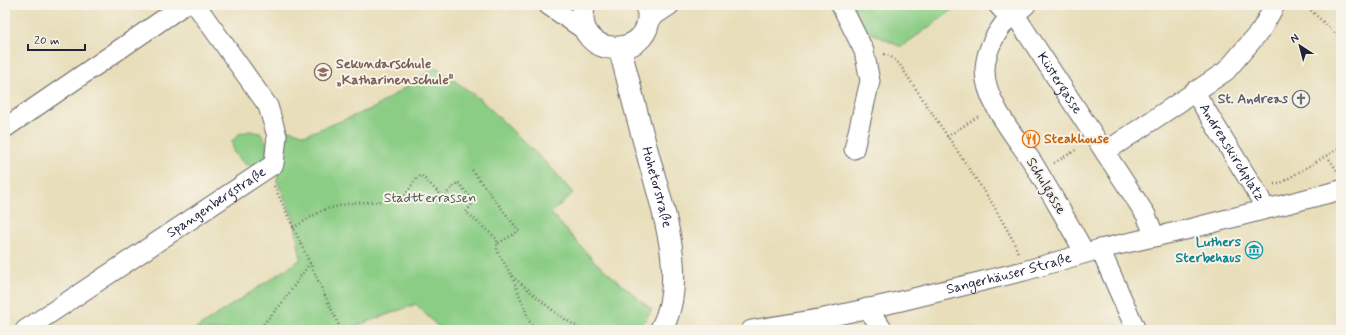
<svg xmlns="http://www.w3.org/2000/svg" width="1346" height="335" font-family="Mynerve,sans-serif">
	<rect width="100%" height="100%" fill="#f7f3e8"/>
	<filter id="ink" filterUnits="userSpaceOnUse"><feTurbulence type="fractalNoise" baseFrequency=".025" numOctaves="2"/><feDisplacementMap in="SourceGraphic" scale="8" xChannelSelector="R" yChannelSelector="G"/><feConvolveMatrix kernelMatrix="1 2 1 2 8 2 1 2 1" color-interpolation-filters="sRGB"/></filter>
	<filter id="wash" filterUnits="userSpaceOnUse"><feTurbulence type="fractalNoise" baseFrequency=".012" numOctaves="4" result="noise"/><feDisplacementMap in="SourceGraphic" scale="16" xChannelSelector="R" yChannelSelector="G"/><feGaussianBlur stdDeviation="0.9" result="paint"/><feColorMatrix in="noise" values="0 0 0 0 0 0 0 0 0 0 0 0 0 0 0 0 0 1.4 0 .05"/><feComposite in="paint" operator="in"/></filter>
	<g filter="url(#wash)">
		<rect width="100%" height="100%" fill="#e8deba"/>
		<path fill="#8bcd85" stroke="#567860" d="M 852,5 L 960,5 L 901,47 L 865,30 Z
			M 436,67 L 481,100 L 553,170 L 573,193 L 551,213 L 594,261 L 652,310 L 638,330 L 441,330 L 416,304 L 345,330 L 194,330 L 301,259 L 294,220 L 277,181 L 287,129 L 305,135 L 374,108 Z
			M 250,131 L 260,133 L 268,144 L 266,159 L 257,166 L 244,164 L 233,151 L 232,141 L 239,134 Z"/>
	</g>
	<g filter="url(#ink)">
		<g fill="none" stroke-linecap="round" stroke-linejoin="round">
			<defs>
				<g id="minor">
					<path d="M 548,5 L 586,31"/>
					<path d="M 841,5 L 864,51 L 870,81 L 854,149"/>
					<path d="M 998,5 C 1006,16 1017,14 1026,5"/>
					<path d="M 649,19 L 670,5"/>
					<path id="s1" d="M 1194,91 L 1260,198 L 1264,209"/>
					<path d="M 5,128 L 184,5"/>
					<path d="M 1105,152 L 1226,71 L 1261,30 L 1275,5"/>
					<path d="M 1100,249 L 1136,330"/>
					<path id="s2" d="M 1085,253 C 1068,223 1051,193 1033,163 C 1016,137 984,101 985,69 C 986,46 999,29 1013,12 L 1146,215 L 1155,237"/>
					<path d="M 867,308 L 883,330"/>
					<path id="s3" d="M 25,330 L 274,164 L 277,136 L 268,106 L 196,5"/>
					<path id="s4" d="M 751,330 L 824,318 L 897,302 L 1024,271 L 1100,249 L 1185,230 L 1341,190"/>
				</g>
				<g id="major">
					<path d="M 584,5 C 570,62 661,62 647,5"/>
					<path id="s5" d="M 620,49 C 629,84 638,120 648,155 C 662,208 689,278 661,330"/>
				</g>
			</defs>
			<use href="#minor" stroke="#676467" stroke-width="21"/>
			<use href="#major" stroke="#676467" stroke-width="24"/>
			<path stroke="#676467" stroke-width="2.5" stroke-dasharray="1 3" stroke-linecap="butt" d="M 1305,5 L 1341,39
				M 884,54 L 893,58 L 900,65 L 992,203 L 1013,240 L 1018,253
				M 947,137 L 980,115
				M 1327,156 L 1338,172
				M 1054,163 L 1076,150
				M 472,170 L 519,231 L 497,244
				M 1274,184 L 1279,184 L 1341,147
				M 274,186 L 341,330
				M 293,228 L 323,210 L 351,203 L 402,200 L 416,179 L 421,175 L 443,197 L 458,182 L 474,202 L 466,212 L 497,239 L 497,251 L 512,276 L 533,330
				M 512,276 L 557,314 L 582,330
				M 258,330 L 282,303 L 310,263"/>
			<use href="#minor" stroke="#fff" stroke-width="19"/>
			<use href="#major" stroke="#fff" stroke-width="22"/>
		</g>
	</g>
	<defs>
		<symbol id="school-ring" viewBox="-11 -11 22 22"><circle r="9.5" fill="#f7f3e8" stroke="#8d6e63" stroke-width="1.5"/><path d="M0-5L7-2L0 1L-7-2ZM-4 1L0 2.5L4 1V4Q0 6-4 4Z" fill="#8d6e63"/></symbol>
		<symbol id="church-ring" viewBox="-11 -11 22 22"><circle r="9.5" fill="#f7f3e8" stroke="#6b7280" stroke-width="1.5"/><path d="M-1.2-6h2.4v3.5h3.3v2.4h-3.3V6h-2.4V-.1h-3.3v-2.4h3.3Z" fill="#6b7280"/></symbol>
		<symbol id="restaurant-ring" viewBox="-11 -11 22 22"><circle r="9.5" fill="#f7f3e8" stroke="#e8710a" stroke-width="1.5"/><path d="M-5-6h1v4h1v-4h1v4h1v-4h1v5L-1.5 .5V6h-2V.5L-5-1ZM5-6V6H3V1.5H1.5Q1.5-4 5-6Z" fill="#e8710a"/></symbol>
		<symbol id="museum-ring" viewBox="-11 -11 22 22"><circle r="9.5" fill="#f7f3e8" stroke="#0f9aa8" stroke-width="1.5"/><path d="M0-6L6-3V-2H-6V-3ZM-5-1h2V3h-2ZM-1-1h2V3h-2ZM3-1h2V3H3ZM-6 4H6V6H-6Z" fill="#0f9aa8"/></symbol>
	</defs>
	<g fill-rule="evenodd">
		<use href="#school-ring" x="313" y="62" width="20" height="20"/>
		<use href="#church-ring" x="1291" y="89" width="20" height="20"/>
		<use href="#restaurant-ring" x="1021" y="129" width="20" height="20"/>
		<use href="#museum-ring" x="1244" y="240" width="20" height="20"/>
	</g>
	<g text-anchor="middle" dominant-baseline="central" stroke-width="4" stroke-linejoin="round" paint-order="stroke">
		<g font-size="14" font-weight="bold" fill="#785e54" stroke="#f7f3e8" text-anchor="start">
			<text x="336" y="64">Sekundarschule<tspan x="336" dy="16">„Katharinenschule"</tspan></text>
		</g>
		<g font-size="14" fill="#22223b" stroke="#f7f3e8">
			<text stroke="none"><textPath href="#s2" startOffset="361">Küstergasse</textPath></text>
			<text stroke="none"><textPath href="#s1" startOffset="72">Andreaskirchplatz</textPath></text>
			<text transform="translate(1046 186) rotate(59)">Schulgasse</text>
			<text stroke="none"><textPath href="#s5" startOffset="143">Hohetorstraße</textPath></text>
			<text stroke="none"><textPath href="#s3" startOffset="230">Spangenbergstraße</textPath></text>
			<text stroke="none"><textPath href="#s4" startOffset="264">Sangerhäuser Straße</textPath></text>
		</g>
		<g font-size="14" font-weight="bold" fill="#5b616d" stroke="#f7f3e8" text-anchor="end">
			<text x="1288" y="99">St. Andreas</text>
		</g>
		<g font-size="14" font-weight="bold" fill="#c56008" stroke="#f7f3e8" text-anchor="start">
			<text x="1044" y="139">Steakhouse</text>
		</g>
		<g font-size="14" fill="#425551" stroke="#f7f3e8">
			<text x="430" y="198">Stadtterrassen</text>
		</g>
		<g font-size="14" font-weight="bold" fill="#0d838f" stroke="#f7f3e8" text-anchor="end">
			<text x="1241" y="242">Luthers<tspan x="1241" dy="16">Sterbehaus</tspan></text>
		</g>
	</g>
	<rect width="1346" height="335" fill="none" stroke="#f7f3e8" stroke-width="20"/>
	<g transform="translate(1300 46) rotate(324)" stroke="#f7f3e8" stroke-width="3" paint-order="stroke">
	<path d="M0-3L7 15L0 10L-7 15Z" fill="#22223b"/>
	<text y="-6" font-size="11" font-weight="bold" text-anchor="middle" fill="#22223b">N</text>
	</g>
	<path d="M28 44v6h57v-6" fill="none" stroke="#22223b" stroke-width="2"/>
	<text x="34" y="44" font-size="12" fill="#22223b" stroke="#f7f3e8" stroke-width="3" paint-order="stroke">20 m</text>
</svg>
